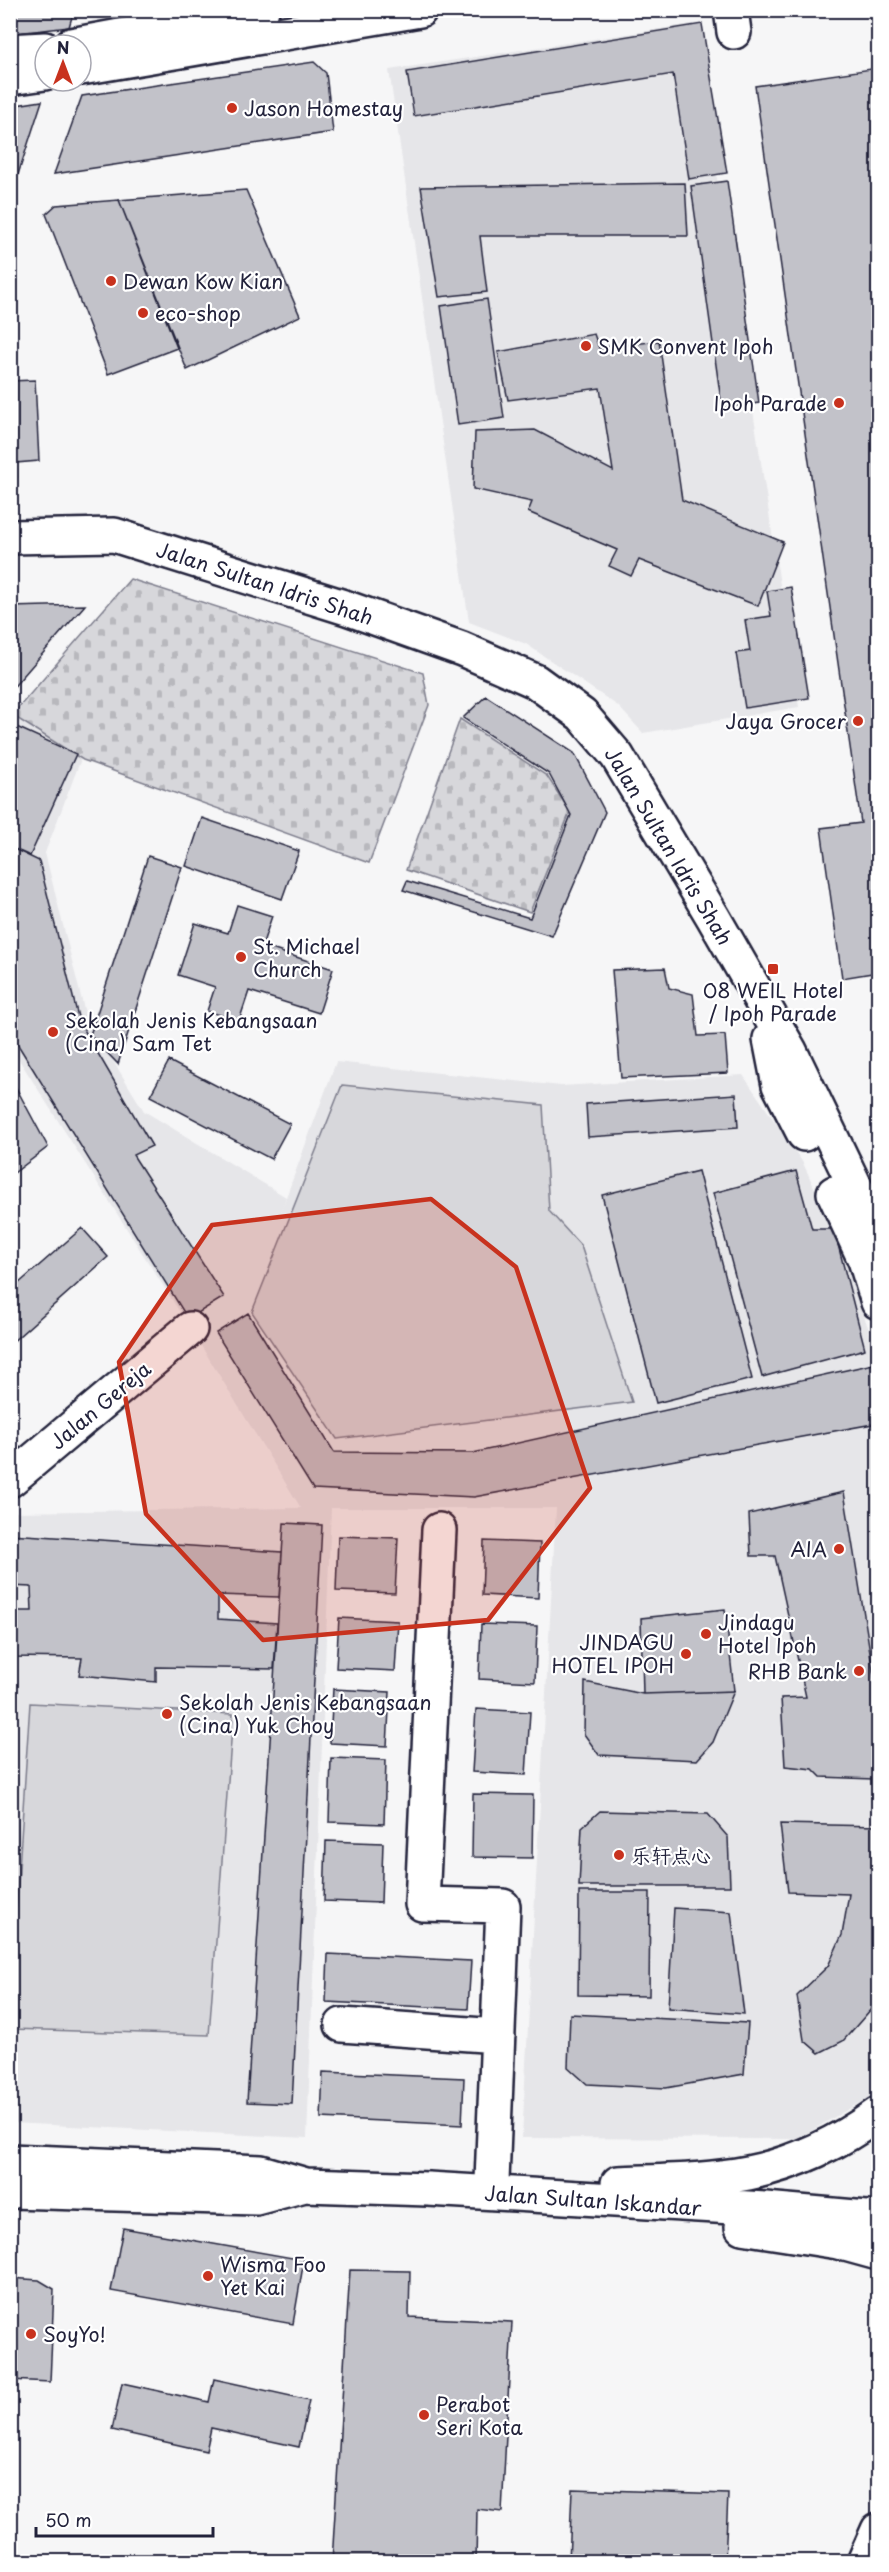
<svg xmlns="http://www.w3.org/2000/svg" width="889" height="2572" font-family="'Playpen Sans','LXGW WenKai TC',sans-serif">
	<defs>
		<pattern id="cemetery-stones" width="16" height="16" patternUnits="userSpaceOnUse" patternTransform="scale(1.5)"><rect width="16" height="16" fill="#d7d7db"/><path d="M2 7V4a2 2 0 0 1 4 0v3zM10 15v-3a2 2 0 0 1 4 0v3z" fill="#b8b8bd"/></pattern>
	</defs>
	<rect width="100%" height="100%" fill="#f6f6f7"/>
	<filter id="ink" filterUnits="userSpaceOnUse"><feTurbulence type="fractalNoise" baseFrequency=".0167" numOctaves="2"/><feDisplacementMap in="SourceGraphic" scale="12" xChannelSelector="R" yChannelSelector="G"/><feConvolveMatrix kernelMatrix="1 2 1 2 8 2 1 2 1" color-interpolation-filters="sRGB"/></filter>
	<g filter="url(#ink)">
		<path fill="#e6e6e9" d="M 693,24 L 799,707 L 643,733 L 618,706 L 526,644 L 469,622 L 389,70 Z
			M 11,713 L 81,759 L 45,853 L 86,1017 L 144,1111 L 286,1197 L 281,1211 L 336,1062 L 561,1086 L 743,1075 L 803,1163 L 838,1239 L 878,1357 L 878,2092 L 797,2139 L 522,2138 L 556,1508 L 331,1508 L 307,2138 L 11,2123 L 11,1512 L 301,1508 L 197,1339 L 11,1047 Z"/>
		<path fill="#d7d7db" stroke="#7c7c8b" stroke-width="1.5" d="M 342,1085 L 543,1105 L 549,1211 L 581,1246 L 632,1402 L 337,1439 L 252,1312 Z
			M 30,1703 L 233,1714 L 209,2035 L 11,2029 L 11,1990 Z"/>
		<path fill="url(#cemetery-stones)" stroke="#7c7c8b" stroke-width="1.5" d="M 130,579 L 423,673 L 429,705 L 369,863 L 83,760 L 12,715 Z
			M 460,719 L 547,776 L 570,812 L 530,912 L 406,870 Z"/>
		<path fill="#c2c2c9" stroke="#22223b" stroke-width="1.5" d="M 10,10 L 74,10 L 69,27 L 10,34 Z
			M 702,24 L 727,173 L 689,179 L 673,74 L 414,116 L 407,72 Z
			M 314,62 L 326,73 L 333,132 L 54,174 L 82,96 Z
			M 878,68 L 878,972 L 842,978 L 821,828 L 861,823 L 755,86 Z
			M 42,101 L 10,199 L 10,106 Z
			M 727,181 L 759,403 L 722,408 L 691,186 Z
			M 685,183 L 688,236 L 480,236 L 487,292 L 439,297 L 421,187 Z
			M 246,190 L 300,316 L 187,370 L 119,200 Z
			M 119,200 L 177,348 L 108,374 L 46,214 L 56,205 Z
			M 487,299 L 504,418 L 458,425 L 441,306 Z
			M 594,334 L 599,348 L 659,341 L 682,500 L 783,542 L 758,606 L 639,560 L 631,576 L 609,566 L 617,550 L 528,512 L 532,502 L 473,489 L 475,432 L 535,430 L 613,471 L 600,388 L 508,400 L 498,352 Z
			M 35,380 L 39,461 L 16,463 L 17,477 L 10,477 L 10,381 Z
			M 791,587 L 809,698 L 745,708 L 736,653 L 750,651 L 745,620 L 771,616 L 767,591 Z
			M 85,605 L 10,691 L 10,607 Z
			M 486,696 L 574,753 L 605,812 L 552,936 L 403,890 L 407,881 L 530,918 L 571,815 L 549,774 L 463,718 Z
			M 10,724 L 76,754 L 30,856 L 10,847 Z
			M 202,818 L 299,851 L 282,899 L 186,866 Z
			M 10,847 L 39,861 L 79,1021 L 152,1146 L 133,1155 L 224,1297 L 188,1319 L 10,1032 Z
			M 148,856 L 182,867 L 118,1064 L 90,1035 Z
			M 237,905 L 272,916 L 262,946 L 333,969 L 319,1013 L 249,991 L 239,1021 L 207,1011 L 215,987 L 178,975 L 195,923 L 228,933 Z
			M 665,968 L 669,988 L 693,994 L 698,1036 L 725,1035 L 728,1073 L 621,1078 L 612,970 Z
			M 169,1061 L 290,1124 L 271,1159 L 150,1096 Z
			M 13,1082 L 48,1147 L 10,1176 L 10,1084 Z
			M 736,1094 L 738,1127 L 588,1137 L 586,1104 Z
			M 698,1171 L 752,1379 L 656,1403 L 602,1195 Z
			M 796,1171 L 812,1229 L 834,1229 L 865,1349 L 762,1377 L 713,1193 Z
			M 82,1228 L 108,1257 L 10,1344 L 10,1291 Z
			M 248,1313 L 334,1452 L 473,1453 L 878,1363 L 878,1423 L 474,1497 L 313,1489 L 216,1333 Z
			M 844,1492 L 878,1701 L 878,1774 L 873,1779 L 821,1777 L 813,1769 L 785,1766 L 781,1698 L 806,1697 L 775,1556 L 751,1556 L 749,1514 Z
			M 284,1523 L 322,1525 L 292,2104 L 247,2102 Z
			M 10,1534 L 282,1552 L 279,1597 L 218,1595 L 218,1619 L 277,1623 L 274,1669 L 156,1667 L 156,1682 L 79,1675 L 82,1658 L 10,1657 L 10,1611 L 32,1611 L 31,1587 L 10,1586 Z
			M 338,1536 L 398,1538 L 395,1593 L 336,1591 Z
			M 484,1541 L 540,1543 L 538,1598 L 482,1595 Z
			M 725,1609 L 734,1691 L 643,1694 L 641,1618 Z
			M 339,1618 L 398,1621 L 395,1671 L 336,1668 Z
			M 481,1624 L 537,1626 L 535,1682 L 479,1679 Z
			M 585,1682 L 643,1694 L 734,1691 L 713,1742 L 697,1760 L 599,1755 L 584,1734 Z
			M 333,1689 L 390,1692 L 387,1746 L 330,1743 Z
			M 476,1709 L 530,1712 L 526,1775 L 472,1772 Z
			M 331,1758 L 386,1760 L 384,1824 L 329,1822 Z
			M 473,1794 L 533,1795 L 532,1858 L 472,1857 Z
			M 600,1811 L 708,1814 L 728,1837 L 730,1886 L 579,1886 L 582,1827 Z
			M 780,1824 L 878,1826 L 878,1995 L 872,2008 L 843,2041 L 819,2053 L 804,2040 L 797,1996 L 828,1966 L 842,1935 L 849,1894 L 788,1892 Z
			M 326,1841 L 383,1843 L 381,1903 L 324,1901 Z
			M 579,1892 L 650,1892 L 649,1996 L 578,1995 Z
			M 674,1908 L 731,1912 L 744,2014 L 668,2008 Z
			M 328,1954 L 471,1961 L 468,2009 L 326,2002 Z
			M 570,2014 L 748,2023 L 744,2074 L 666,2088 L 587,2084 L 568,2067 Z
			M 323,2072 L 464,2078 L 462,2125 L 321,2118 Z
			M 123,2228 L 304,2260 L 293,2324 L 111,2291 Z
			M 350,2270 L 410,2271 L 409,2317 L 512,2322 L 502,2512 L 477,2509 L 476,2562 L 332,2562 Z
			M 10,2278 L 39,2280 L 54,2289 L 50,2382 L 10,2380 Z
			M 214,2379 L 309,2400 L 299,2447 L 211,2428 L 206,2451 L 112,2430 L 122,2383 L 209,2402 Z
			M 572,2489 L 728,2494 L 725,2562 L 569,2562 Z"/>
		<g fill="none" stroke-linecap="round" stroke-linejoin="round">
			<defs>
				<path id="minor" d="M 731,10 L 734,32
					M 71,45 L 262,10
					M 10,51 L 45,49
					M 81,68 L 420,10
					M 10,78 L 45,73
					M 10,1480 L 190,1329
					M 439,1530 L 422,1904 L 503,1906 L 492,2181
					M 342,2025 L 498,2036
					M 864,2562 L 878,2530"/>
				<path id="highway" d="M 10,537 L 114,535 L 347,608 L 462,649 L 535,681 L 582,715 L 617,756 L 713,917 L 790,1051 L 878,1234
					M 770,1039 L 779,1085 L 804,1134
					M 834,1193 L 865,1260 L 878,1302
					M 10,2161 L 261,2172 L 306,2185 L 428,2189 L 765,2209 L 878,2219
					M 618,2183 C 661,2181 706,2181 748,2173 C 794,2164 840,2142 878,2114
					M 10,2191 L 256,2198 L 305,2185
					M 742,2227 L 838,2242 L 878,2253"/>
			</defs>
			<use href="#minor" stroke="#22223b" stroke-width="38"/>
			<use href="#highway" stroke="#22223b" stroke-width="38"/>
			<use href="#minor" stroke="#fff" stroke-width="33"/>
			<use href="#highway" stroke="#fff" stroke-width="33"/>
		</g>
	</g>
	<path fill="#c8321e" fill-opacity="0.2" stroke="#c8321e" stroke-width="4.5" stroke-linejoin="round" d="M 431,1199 L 516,1267 L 590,1488 L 488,1620 L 263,1640 L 146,1514 L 119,1362 L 212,1225 Z"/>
	<g fill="#c8321e" stroke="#fff" stroke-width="2">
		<circle cx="232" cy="108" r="6"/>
		<circle cx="111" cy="281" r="6"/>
		<circle cx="143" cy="313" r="6"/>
		<circle cx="586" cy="346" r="6"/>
		<circle cx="839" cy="403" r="6"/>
		<circle cx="858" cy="721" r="6"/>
		<circle cx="241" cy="957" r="6"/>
		<rect x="767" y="963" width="12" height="12" rx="3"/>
		<circle cx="53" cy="1032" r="6"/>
		<circle cx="839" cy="1549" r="6"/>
		<circle cx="706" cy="1634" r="6"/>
		<circle cx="686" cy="1654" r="6"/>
		<circle cx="859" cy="1671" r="6"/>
		<circle cx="167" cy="1714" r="6"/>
		<circle cx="619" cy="1855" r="6"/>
		<circle cx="208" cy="2276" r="6"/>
		<circle cx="31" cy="2334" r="6"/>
		<circle cx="424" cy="2415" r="6"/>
	</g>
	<g text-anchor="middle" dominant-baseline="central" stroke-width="4.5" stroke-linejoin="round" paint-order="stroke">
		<g font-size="20" fill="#22223b" stroke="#fff" text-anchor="start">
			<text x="244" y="108">Jason Homestay</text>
			<text x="123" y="281">Dewan Kow Kian</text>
			<text x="155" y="313">eco-shop</text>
			<text x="598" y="346">SMK Convent Ipoh</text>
			<text x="827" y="403" text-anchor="end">Ipoh Parade</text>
			<text x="846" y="721" text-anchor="end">Jaya Grocer</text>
			<text x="253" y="946">St. Michael<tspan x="253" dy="23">Church</tspan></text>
			<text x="773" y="990" text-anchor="middle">08 WEIL Hotel<tspan x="773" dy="23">/ Ipoh Parade</tspan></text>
			<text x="65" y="1020">Sekolah Jenis Kebangsaan<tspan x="65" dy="23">(Cina) Sam Tet</tspan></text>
			<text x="827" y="1549" text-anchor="end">AIA</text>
			<text x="718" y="1622">Jindagu<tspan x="718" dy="23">Hotel Ipoh</tspan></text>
			<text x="674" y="1642" text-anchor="end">JINDAGU<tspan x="674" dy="23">HOTEL IPOH</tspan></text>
			<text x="847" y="1671" text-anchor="end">RHB Bank</text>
			<text x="179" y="1702">Sekolah Jenis Kebangsaan<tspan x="179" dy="23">(Cina) Yuk Choy</tspan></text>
			<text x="631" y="1855">乐轩点心</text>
			<text x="220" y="2264">Wisma Foo<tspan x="220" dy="23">Yet Kai</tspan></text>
			<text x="43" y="2334">SoyYo!</text>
			<text x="436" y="2404">Perabot<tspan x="436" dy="23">Seri Kota</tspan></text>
		</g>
		<g font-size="20" fill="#22223b" stroke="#fff">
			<text transform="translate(265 583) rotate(18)">Jalan Sultan Idris Shah</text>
			<text transform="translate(669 846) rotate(59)">Jalan Sultan Idris Shah</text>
			<text transform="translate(100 1405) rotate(-40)">Jalan Gereja</text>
			<text transform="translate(593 2200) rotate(4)">Jalan Sultan Iskandar</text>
		</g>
	</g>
	<rect width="889" height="2572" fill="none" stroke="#fff" stroke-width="36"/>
	<rect x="18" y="18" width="853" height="2536" fill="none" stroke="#22223b" stroke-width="2" filter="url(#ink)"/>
	<g transform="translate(63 63)"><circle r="28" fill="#ffffff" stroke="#a7a7b1" stroke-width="1.5"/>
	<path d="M0-4.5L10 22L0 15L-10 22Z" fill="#c8321e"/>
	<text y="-9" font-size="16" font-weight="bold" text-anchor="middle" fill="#22223b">N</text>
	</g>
	<path d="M36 2527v9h177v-9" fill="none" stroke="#22223b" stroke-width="3"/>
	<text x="45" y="2527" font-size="18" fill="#22223b" stroke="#ffffff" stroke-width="4.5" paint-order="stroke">50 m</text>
</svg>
